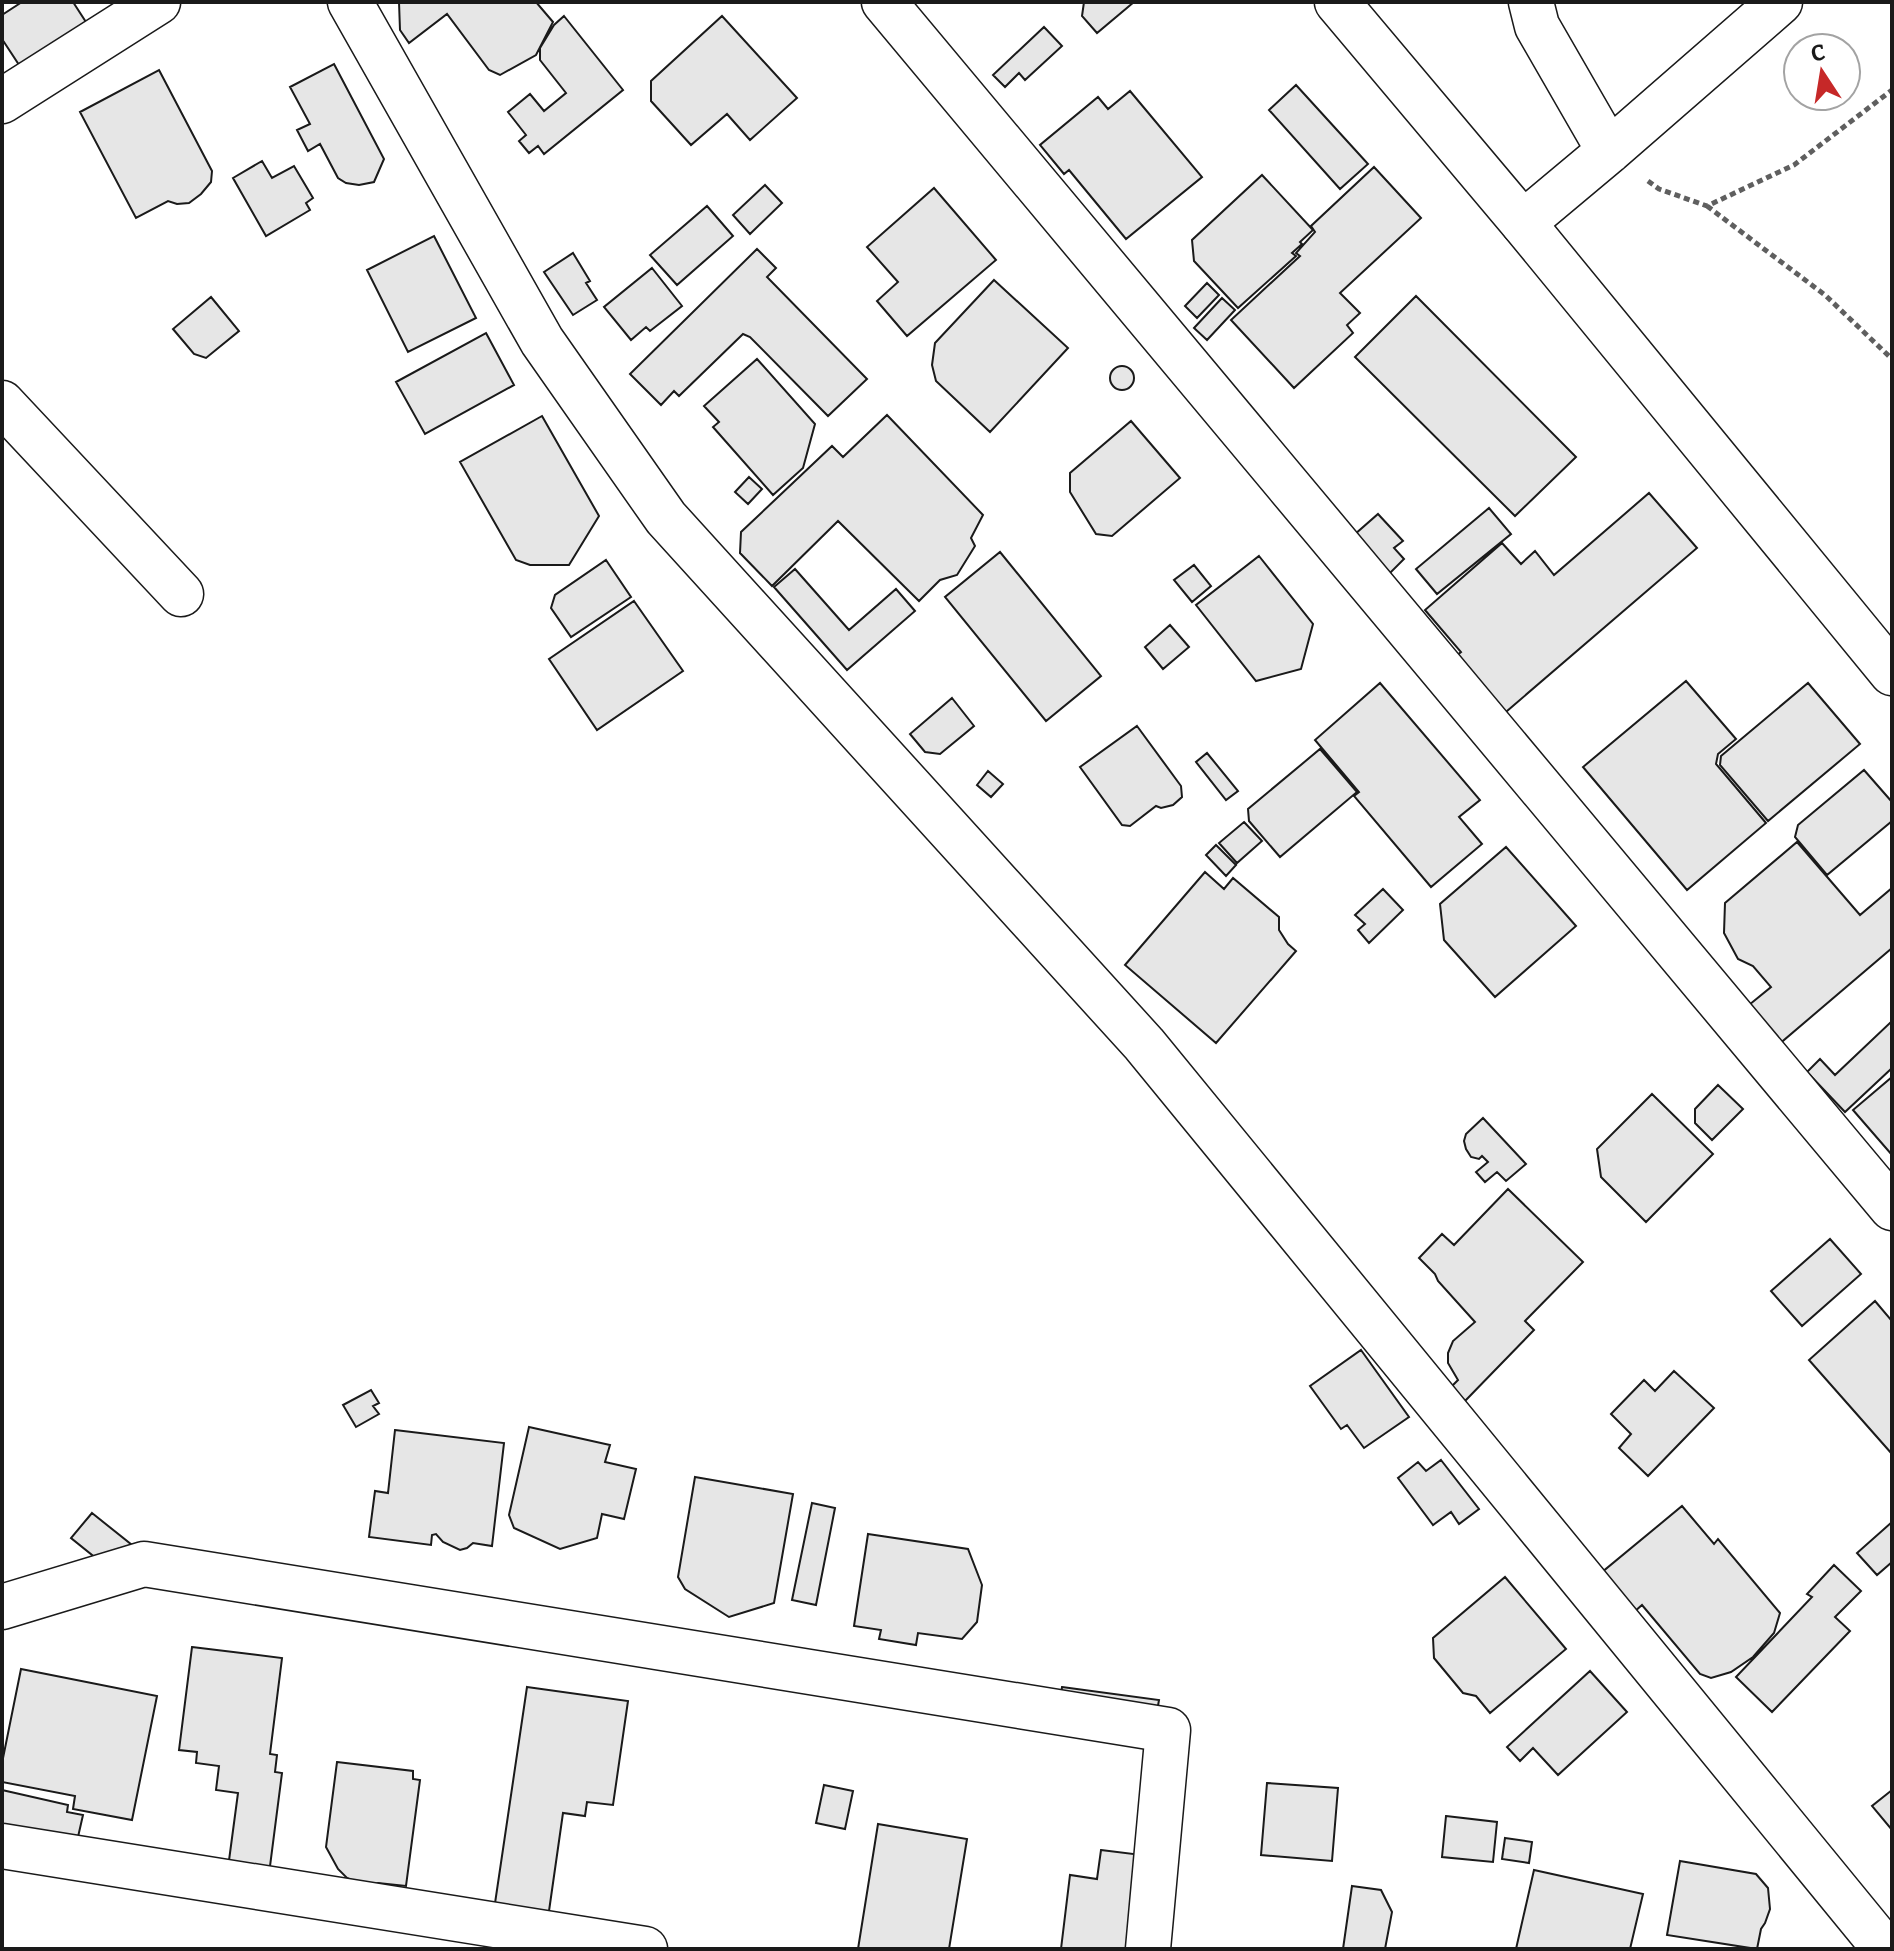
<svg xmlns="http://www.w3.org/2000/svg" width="1894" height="1951" font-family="Bitter,serif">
	<rect width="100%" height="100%" fill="#fff"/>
	<path fill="#e6e6e6" stroke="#1a1a1a" stroke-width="2" d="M 22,2 L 73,2 L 95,36 L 29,80 L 2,39 L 2,15 Z
		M 399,2 L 536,2 L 553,22 L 536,55 L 500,75 L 489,70 L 447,14 L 409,43 L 400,30 Z
		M 1134,2 L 1097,33 L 1082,16 L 1084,2 Z
		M 564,16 L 623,90 L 544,154 L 538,146 L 529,153 L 519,141 L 526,135 L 508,112 L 530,94 L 544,111 L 566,93 L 540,60 L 540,48 L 554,25 Z
		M 722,16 L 797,98 L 750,140 L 727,114 L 691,145 L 651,101 L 651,81 Z
		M 1044,27 L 1062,46 L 1025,80 L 1019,73 L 1005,87 L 993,75 Z
		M 334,64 L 384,159 L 374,182 L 359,185 L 346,183 L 338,178 L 320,144 L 308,151 L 297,130 L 310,124 L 290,87 Z
		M 159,70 L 212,171 L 211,182 L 201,194 L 189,203 L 177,204 L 168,201 L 136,218 L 80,112 Z
		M 1296,85 L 1368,164 L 1340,189 L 1269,110 Z
		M 1130,91 L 1202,177 L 1126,239 L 1069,170 L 1064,174 L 1040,145 L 1098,97 L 1108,109 Z
		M 262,161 L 272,178 L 294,166 L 313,198 L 306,203 L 310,210 L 266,236 L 233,178 Z
		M 1374,167 L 1421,218 L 1340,293 L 1360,313 L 1347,325 L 1353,333 L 1294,388 L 1231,320 L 1300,256 L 1296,253 L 1315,232 L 1311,226 Z
		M 1262,175 L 1313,230 L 1300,242 L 1302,244 L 1292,253 L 1296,256 L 1238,308 L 1194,261 L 1192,240 Z
		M 765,185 L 782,203 L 750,234 L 733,215 Z
		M 934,188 L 996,260 L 907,336 L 877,301 L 898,282 L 867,247 Z
		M 707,206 L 733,236 L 677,285 L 650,255 Z
		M 434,236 L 476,318 L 408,352 L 367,270 Z
		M 757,249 L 776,268 L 767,277 L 867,379 L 828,416 L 750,337 L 743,334 L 679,396 L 674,391 L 661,405 L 630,374 Z
		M 573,253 L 590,281 L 586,283 L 597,300 L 573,315 L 544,272 Z
		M 652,268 L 682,306 L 650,331 L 646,327 L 631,340 L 604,307 Z
		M 994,280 L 1068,348 L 990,432 L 936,381 L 932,365 L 935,343 Z
		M 1207,283 L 1219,295 L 1197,318 L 1185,306 Z
		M 1416,296 L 1576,457 L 1515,516 L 1355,357 Z
		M 211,297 L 239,331 L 206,358 L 194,354 L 173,329 Z
		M 1222,298 L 1235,310 L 1207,340 L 1194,328 Z
		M 486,333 L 514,385 L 425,434 L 396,382 Z
		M 757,359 L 815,424 L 803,468 L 773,495 L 713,427 L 719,422 L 704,406 Z
		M1110 378a12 12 0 1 1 24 0a12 12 0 1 1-24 0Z
		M 887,415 L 983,515 L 971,538 L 975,546 L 957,575 L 940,580 L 919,601 L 838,521 L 772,586 L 740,553 L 741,532 L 832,446 L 843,457 Z
		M 542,416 L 599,516 L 569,565 L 530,565 L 516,560 L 460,462 Z
		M 1131,421 L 1180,478 L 1112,536 L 1096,534 L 1070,492 L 1070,473 Z
		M 749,477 L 762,489 L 748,504 L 735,492 Z
		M 1649,493 L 1697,548 L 1500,717 L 1451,660 L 1461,652 L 1425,610 L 1502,543 L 1521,564 L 1535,551 L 1554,575 Z
		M 1489,508 L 1511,534 L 1437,594 L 1416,569 Z
		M 1378,514 L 1403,541 L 1394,548 L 1404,559 L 1388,575 L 1346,542 Z
		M 1000,552 L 1101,676 L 1046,721 L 945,597 Z
		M 1259,556 L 1313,624 L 1301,669 L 1256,681 L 1196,605 Z
		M 606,560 L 631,597 L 571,637 L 551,608 L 555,595 Z
		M 1194,565 L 1211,586 L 1192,602 L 1174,580 Z
		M 795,569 L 849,630 L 896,589 L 915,611 L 847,670 L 774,587 Z
		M 634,601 L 683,671 L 597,730 L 549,659 Z
		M 1170,625 L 1189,647 L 1163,669 L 1145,647 Z
		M 1686,681 L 1736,739 L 1718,754 L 1716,764 L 1766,823 L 1687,890 L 1583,767 Z
		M 1380,683 L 1480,800 L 1459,817 L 1482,844 L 1431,887 L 1354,796 L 1359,792 L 1315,740 Z
		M 1808,683 L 1860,744 L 1768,821 L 1720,765 L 1721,756 Z
		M 952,698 L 974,726 L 940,754 L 925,752 L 910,734 Z
		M 1137,726 L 1181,786 L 1182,797 L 1173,805 L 1161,808 L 1156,806 L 1130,826 L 1122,825 L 1080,767 Z
		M 1320,749 L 1357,792 L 1280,857 L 1249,821 L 1248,809 Z
		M 1207,753 L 1238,791 L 1226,800 L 1196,762 Z
		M 1864,770 L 1892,802 L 1892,821 L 1827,875 L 1795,837 L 1798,825 Z
		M 988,771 L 1003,784 L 991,797 L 977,785 Z
		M 1244,822 L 1262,841 L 1237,863 L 1219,843 Z
		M 1797,842 L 1860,915 L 1892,888 L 1892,948 L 1777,1046 L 1744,1009 L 1771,987 L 1753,966 L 1738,959 L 1724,933 L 1725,903 Z
		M 1216,845 L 1236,865 L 1226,876 L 1206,855 Z
		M 1506,847 L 1576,926 L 1495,997 L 1444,940 L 1440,904 Z
		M 1205,872 L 1224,889 L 1233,878 L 1279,917 L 1279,930 L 1288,944 L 1296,951 L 1216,1043 L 1125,965 Z
		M 1383,889 L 1403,910 L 1369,943 L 1358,930 L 1365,924 L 1355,915 Z
		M 1892,1021 L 1892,1068 L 1845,1112 L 1807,1072 L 1820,1059 L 1835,1075 Z
		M 1892,1077 L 1892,1155 L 1853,1110 Z
		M 1718,1085 L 1743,1109 L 1712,1140 L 1695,1123 L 1695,1109 Z
		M 1652,1094 L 1713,1154 L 1646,1222 L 1601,1177 L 1597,1149 Z
		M 1483,1118 L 1526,1164 L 1506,1181 L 1497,1172 L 1485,1182 L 1476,1172 L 1488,1162 L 1482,1156 L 1479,1159 L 1471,1157 L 1466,1149 L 1464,1141 L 1466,1134 Z
		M 1508,1189 L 1583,1262 L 1525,1321 L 1534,1330 L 1465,1401 L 1451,1387 L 1458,1380 L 1448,1363 L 1448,1353 L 1453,1341 L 1475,1322 L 1438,1281 L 1435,1274 L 1419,1258 L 1442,1234 L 1454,1245 Z
		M 1830,1239 L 1861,1274 L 1802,1326 L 1771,1291 Z
		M 1875,1301 L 1892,1321 L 1892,1454 L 1809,1360 Z
		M 1361,1350 L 1409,1417 L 1364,1448 L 1347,1425 L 1341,1429 L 1310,1386 Z
		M 1674,1371 L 1714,1408 L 1648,1476 L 1619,1448 L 1631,1434 L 1611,1414 L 1644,1380 L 1655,1391 Z
		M 371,1390 L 379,1403 L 373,1406 L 379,1414 L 356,1427 L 343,1405 Z
		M 529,1427 L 610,1445 L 605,1462 L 636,1469 L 624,1519 L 602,1514 L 597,1538 L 560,1549 L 514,1528 L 509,1515 Z
		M 395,1430 L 504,1443 L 492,1546 L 473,1543 L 467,1548 L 460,1550 L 443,1542 L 436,1534 L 432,1535 L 431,1545 L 369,1537 L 375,1491 L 388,1493 Z
		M 1441,1460 L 1479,1509 L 1459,1524 L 1451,1512 L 1433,1525 L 1398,1478 L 1418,1462 L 1426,1471 Z
		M 695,1477 L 793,1494 L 774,1603 L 729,1617 L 685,1589 L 678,1577 Z
		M 812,1503 L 835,1508 L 816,1605 L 792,1600 Z
		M 1682,1506 L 1714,1544 L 1718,1539 L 1780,1613 L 1774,1633 L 1753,1657 L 1731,1672 L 1711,1678 L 1700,1674 L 1642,1605 L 1634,1612 L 1601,1573 Z
		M 92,1513 L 132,1545 L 112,1571 L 71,1538 Z
		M 1892,1522 L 1892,1562 L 1877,1575 L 1857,1553 Z
		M 868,1534 L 968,1549 L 982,1585 L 977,1622 L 962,1639 L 918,1633 L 916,1645 L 879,1639 L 881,1630 L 854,1626 Z
		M 1834,1565 L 1861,1591 L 1835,1617 L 1850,1631 L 1772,1712 L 1736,1677 L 1812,1597 L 1807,1594 Z
		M 1505,1577 L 1566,1649 L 1490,1713 L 1476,1696 L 1463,1693 L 1434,1658 L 1433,1638 Z
		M 192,1647 L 282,1658 L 270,1754 L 277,1755 L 275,1772 L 282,1773 L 269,1874 L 228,1868 L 238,1793 L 216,1790 L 219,1766 L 196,1763 L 197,1752 L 179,1750 Z
		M 21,1669 L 157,1696 L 132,1820 L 73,1809 L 75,1796 L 2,1782 L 2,1763 Z
		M 1590,1671 L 1627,1712 L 1558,1775 L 1533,1748 L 1520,1761 L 1507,1747 Z
		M 527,1687 L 628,1701 L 613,1805 L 587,1802 L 585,1816 L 563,1813 L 548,1918 L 494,1910 Z
		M 1062,1687 L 1159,1700 L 1155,1723 L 1059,1709 Z
		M 337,1762 L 413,1771 L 413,1779 L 420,1780 L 406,1886 L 378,1883 L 367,1887 L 347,1878 L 338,1869 L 326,1847 Z
		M 1267,1783 L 1338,1788 L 1332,1861 L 1261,1855 Z
		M 824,1785 L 853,1791 L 845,1829 L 816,1823 Z
		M 2,1790 L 68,1805 L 67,1812 L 83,1815 L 75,1850 L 2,1834 Z
		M 1892,1790 L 1892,1830 L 1872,1806 Z
		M 1446,1816 L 1497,1822 L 1493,1862 L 1442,1857 Z
		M 878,1824 L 967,1839 L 949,1949 L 858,1949 Z
		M 1505,1838 L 1532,1842 L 1529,1863 L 1502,1859 Z
		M 1101,1850 L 1150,1856 L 1139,1949 L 1061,1949 L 1070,1875 L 1097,1879 Z
		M 1680,1861 L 1756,1874 L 1768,1888 L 1770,1909 L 1765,1923 L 1761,1929 L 1757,1949 L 1667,1935 Z
		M 1534,1870 L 1643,1894 L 1630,1949 L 1516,1949 Z
		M 1352,1886 L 1381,1890 L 1392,1912 L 1385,1949 L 1343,1949 Z"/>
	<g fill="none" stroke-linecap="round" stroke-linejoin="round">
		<defs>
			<path id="minor" d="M 350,2 L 542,341 L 666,518 L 1144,1044 L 1885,1949
				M 884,2 L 1892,1208
				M 1531,2 L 1537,26 L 1609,151
				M 2,101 L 158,2
				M 1523,223 L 1609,151 L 1780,2
				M 2,403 L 181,594
				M 2,1607 L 144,1564 L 1168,1730 L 1148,1949
				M 2,1846 L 645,1949"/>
			<path id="major" d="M 1337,2 L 1523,223 L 1892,673"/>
		</defs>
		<use href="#minor" stroke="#1a1a1a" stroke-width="47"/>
		<use href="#major" stroke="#1a1a1a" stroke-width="47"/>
		<path stroke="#5f5f5f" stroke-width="5" stroke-dasharray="6 4" stroke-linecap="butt" d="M 1648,181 L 1659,189 L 1707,206 L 1794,165 L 1892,90
			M 1707,206 L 1825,295 L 1892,359"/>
		<use href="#minor" stroke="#fff" stroke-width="44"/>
		<use href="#major" stroke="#fff" stroke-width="44"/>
	</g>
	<rect width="1894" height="1951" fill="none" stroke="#1a1a1a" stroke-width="8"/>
	<g transform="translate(1822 72) rotate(348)"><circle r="38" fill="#ffffff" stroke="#a3a3a3" stroke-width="2"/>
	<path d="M0-6L14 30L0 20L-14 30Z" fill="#c62828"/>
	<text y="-12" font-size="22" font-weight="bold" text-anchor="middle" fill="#1a1a1a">С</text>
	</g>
</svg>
